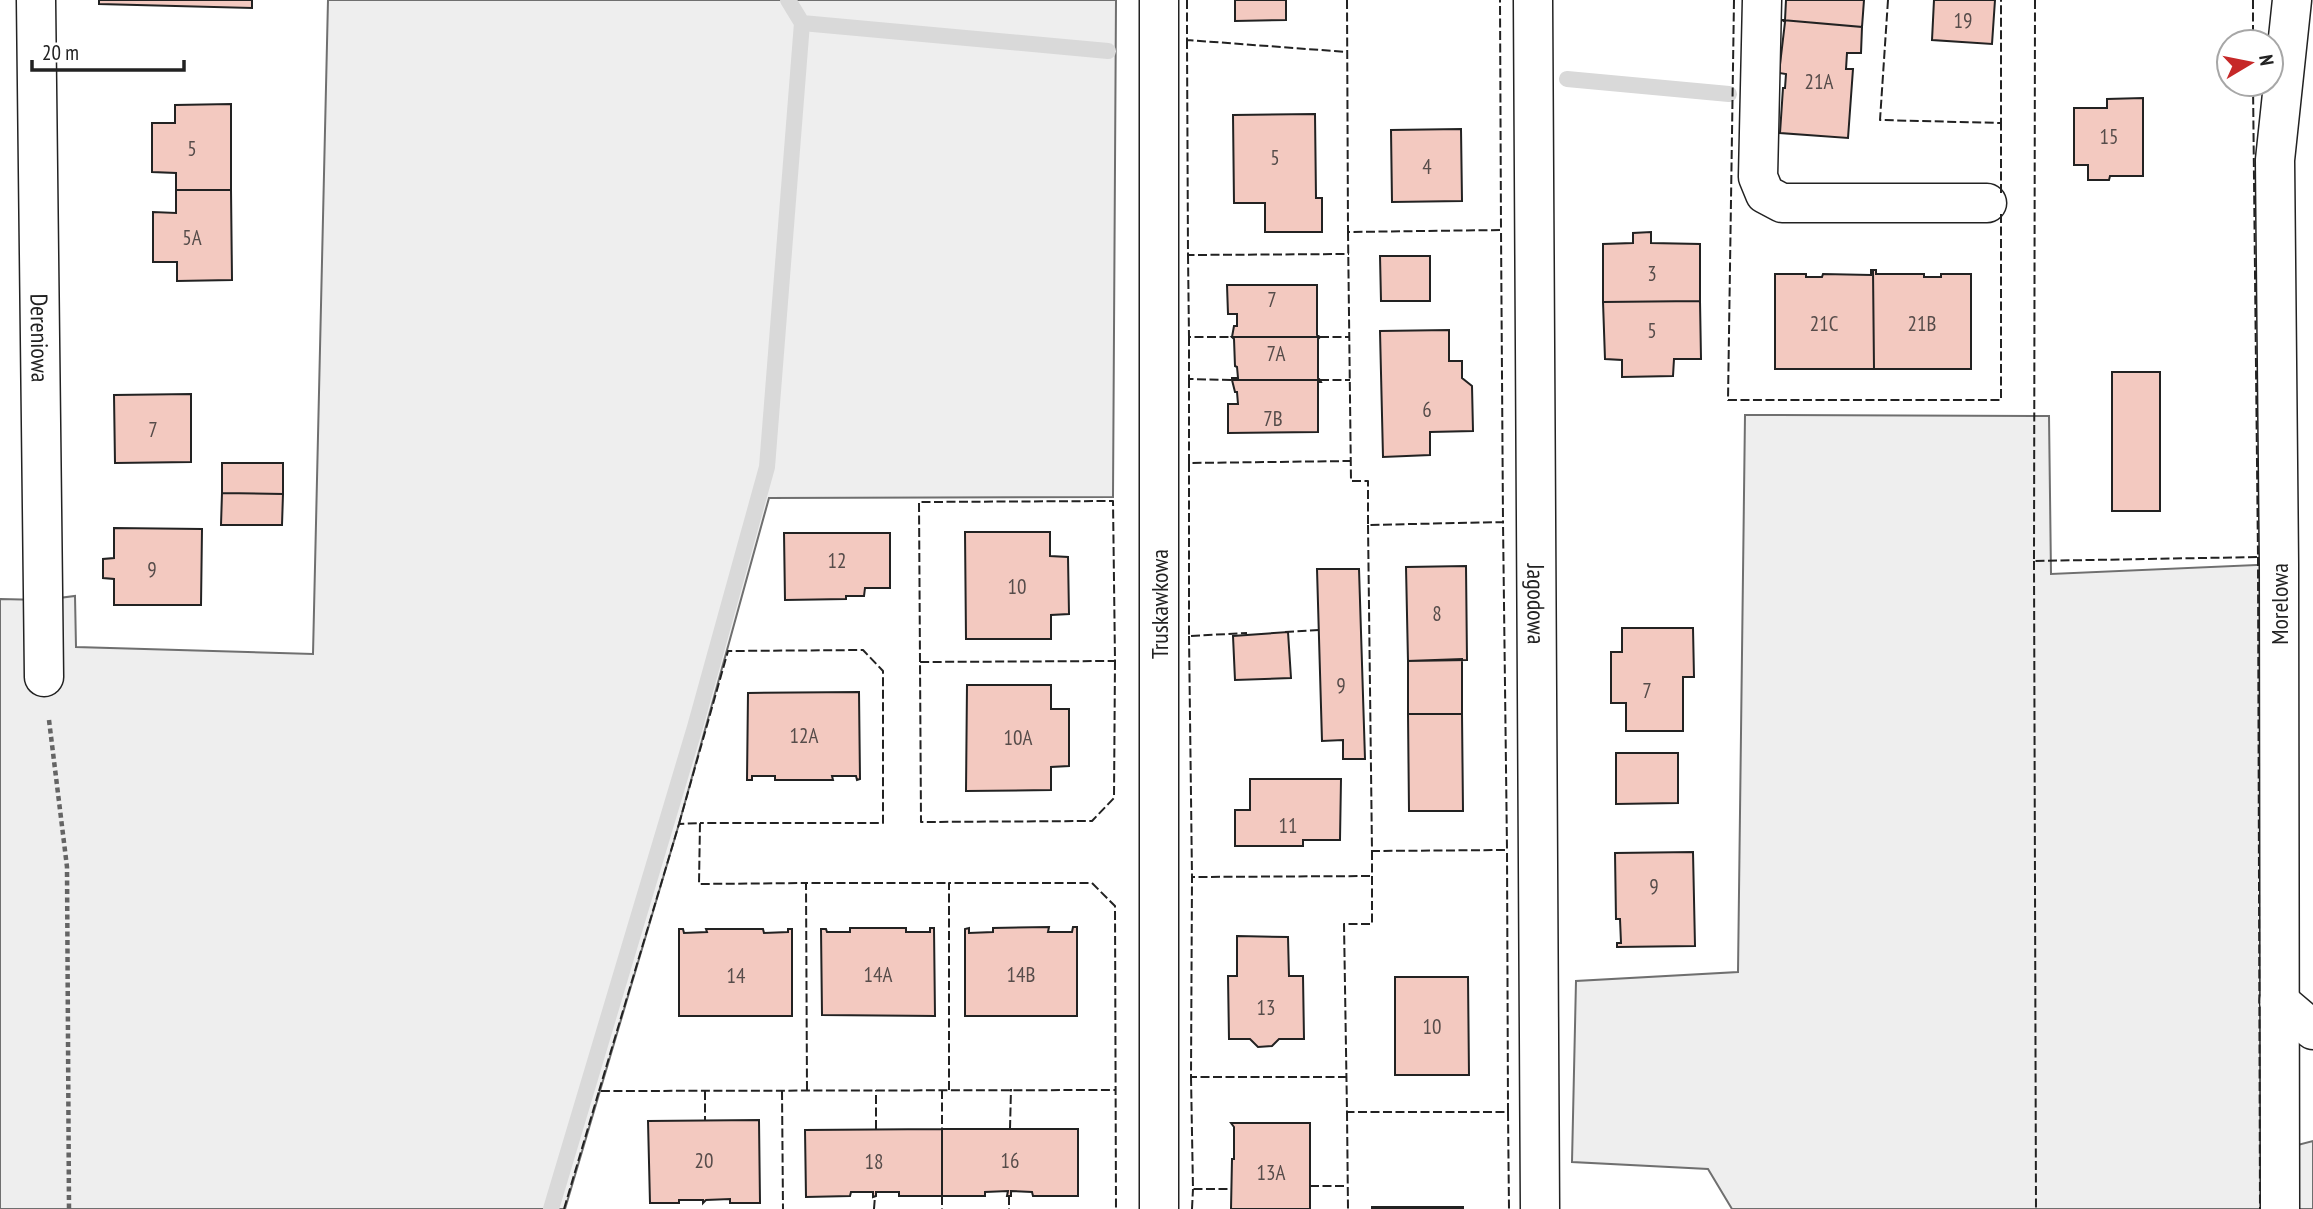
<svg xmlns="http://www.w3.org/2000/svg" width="2313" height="1209" font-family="'PT Sans Narrow',sans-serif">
	<rect width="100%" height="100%" fill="#fff"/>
	<path fill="#eee" stroke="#6f6f6f" stroke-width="2" d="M 328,0 L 1116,0 L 1113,497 L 769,498 L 679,824 L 565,1209 L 0,1209 L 0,599 L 43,600 L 75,596 L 76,647 L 313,654 Z
		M 1745,415 L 2049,416 L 2051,574 L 2279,564 L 2294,1146 L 2313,1141 L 2313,1209 L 1732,1209 L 1708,1169 L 1572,1162 L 1576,981 L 1738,972 Z"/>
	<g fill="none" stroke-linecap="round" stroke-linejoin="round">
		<path stroke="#d9d9d9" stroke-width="16" d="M 802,23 L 1108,51
			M 1567,79 L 1729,94
			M 551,1209 L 695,727 L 767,467 L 802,23 L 788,0"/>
	</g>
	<path fill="#f3c9c0" stroke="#222" stroke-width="2" d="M 99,0 L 252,0 L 252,8 L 99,4 Z
		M 1235,0 L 1286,0 L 1286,20 L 1235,21 Z
		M 1786,0 L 1864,0 L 1862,27 L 1782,20 L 1785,20 Z
		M 1934,0 L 1995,0 L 1992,44 L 1932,40 Z
		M 1782,20 L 1862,27 L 1861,53 L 1847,53 L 1846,69 L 1853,69 L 1848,138 L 1780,133 L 1783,88 L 1785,88 L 1786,74 L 1779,73 L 1785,22 Z
		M 2143,98 L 2143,176 L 2110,176 L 2109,180 L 2088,180 L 2088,165 L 2074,165 L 2074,108 L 2107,108 L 2107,99 Z
		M 231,104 L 231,190 L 176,190 L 176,173 L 152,172 L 152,123 L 175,123 L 175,105 Z
		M 1315,114 L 1316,198 L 1322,198 L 1322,232 L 1265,232 L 1265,203 L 1234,203 L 1233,115 Z
		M 1461,129 L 1462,201 L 1392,202 L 1391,130 Z
		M 176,190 L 231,190 L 232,280 L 177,281 L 177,262 L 153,262 L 153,212 L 176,213 Z
		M 1651,232 L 1651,243 L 1700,244 L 1700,301 L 1603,302 L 1603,244 L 1633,243 L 1633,233 Z
		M 1380,256 L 1430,256 L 1430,301 L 1381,301 Z
		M 1871,270 L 1873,270 L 1874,369 L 1775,369 L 1775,274 L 1806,274 L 1806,277 L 1822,277 L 1823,274 L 1871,275 Z
		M 1873,270 L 1876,270 L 1876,274 L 1924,274 L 1924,277 L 1941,277 L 1941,274 L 1971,274 L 1971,369 L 1874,369 Z
		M 1227,285 L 1317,285 L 1317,335 L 1320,337 L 1232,337 L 1234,326 L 1237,326 L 1237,314 L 1228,314 Z
		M 1700,301 L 1701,359 L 1674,359 L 1673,376 L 1622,377 L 1622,360 L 1605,359 L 1603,302 Z
		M 1449,330 L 1449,361 L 1462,361 L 1462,378 L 1472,386 L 1473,431 L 1430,432 L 1430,455 L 1383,457 L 1380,331 Z
		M 1232,337 L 1320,337 L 1318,339 L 1318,378 L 1320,380 L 1232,380 L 1232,378 L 1238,378 L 1237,367 L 1235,366 L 1234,339 Z
		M 2112,372 L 2160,372 L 2160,511 L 2112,511 Z
		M 1232,380 L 1320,380 L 1321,382 L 1318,382 L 1318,432 L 1228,433 L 1228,404 L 1238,404 L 1237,392 L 1235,392 Z
		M 191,394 L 191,462 L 115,463 L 114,395 Z
		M 222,463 L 283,463 L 283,494 L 222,493 Z
		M 222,493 L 283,494 L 282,525 L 221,525 Z
		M 114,528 L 202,529 L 201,605 L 114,605 L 114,579 L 103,578 L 103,559 L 114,558 Z
		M 965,532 L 1050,532 L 1050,556 L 1068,557 L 1069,614 L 1051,615 L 1051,639 L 966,639 Z
		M 784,533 L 890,533 L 890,588 L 865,588 L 864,596 L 846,596 L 846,599 L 785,600 Z
		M 1466,566 L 1467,660 L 1408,661 L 1406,567 Z
		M 1317,569 L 1359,569 L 1365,759 L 1343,759 L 1343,740 L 1322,741 Z
		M 1622,628 L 1693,628 L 1694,677 L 1683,677 L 1683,731 L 1626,731 L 1626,703 L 1611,703 L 1611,652 L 1622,652 Z
		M 1288,632 L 1291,678 L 1235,680 L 1233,636 Z
		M 1462,659 L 1462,714 L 1408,714 L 1408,661 Z
		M 967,685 L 1051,685 L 1051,709 L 1069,709 L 1069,766 L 1051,767 L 1051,790 L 966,791 Z
		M 859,692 L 860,779 L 857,780 L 856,776 L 832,776 L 833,780 L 775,780 L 775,776 L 752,776 L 752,780 L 747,780 L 748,693 Z
		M 1408,714 L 1462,714 L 1463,811 L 1409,811 Z
		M 1616,753 L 1678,753 L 1678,803 L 1616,804 Z
		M 1250,779 L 1341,779 L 1340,840 L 1303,840 L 1303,846 L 1235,846 L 1235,810 L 1250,810 Z
		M 1693,852 L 1695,946 L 1617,947 L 1617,943 L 1621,943 L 1620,919 L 1616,919 L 1615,853 Z
		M 1049,927 L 1048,932 L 1072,932 L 1073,927 L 1077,927 L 1077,1016 L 965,1016 L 965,929 L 969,928 L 969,933 L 993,932 L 993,928 Z
		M 850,928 L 906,928 L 906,932 L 930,932 L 930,928 L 934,928 L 935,1016 L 822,1015 L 821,929 L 826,929 L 827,932 L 850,932 Z
		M 679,929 L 683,929 L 684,933 L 707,932 L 706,929 L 763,929 L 764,933 L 788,932 L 788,929 L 792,929 L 792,1016 L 679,1016 Z
		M 1237,936 L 1288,937 L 1289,976 L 1303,976 L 1304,1039 L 1279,1039 L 1272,1046 L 1258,1047 L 1250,1039 L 1229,1039 L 1228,976 L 1237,976 Z
		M 1395,977 L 1468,977 L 1469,1075 L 1395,1075 Z
		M 759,1120 L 760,1203 L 730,1203 L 730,1199 L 706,1200 L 703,1203 L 703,1200 L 679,1200 L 679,1203 L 650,1203 L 648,1121 Z
		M 1231,1123 L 1310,1123 L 1310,1209 L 1231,1209 L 1232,1159 L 1234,1159 L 1234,1127 Z
		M 942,1129 L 1078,1129 L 1078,1196 L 1033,1196 L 1032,1192 L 1011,1191 L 1011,1196 L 1007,1196 L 1008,1191 L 985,1192 L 985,1196 L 942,1196 Z
		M 942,1129 L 942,1196 L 899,1196 L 899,1192 L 876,1192 L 876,1196 L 873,1197 L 873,1192 L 851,1192 L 850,1196 L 806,1197 L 805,1130 Z
		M 1372,1207 L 1463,1207 L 1463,1209 L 1372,1209 Z"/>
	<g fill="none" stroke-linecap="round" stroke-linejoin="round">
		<defs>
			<g id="minor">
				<path id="s1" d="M 36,0 L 44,677"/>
				<path id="s2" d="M 1533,0 L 1540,1209"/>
				<path d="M 1762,0 L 1758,177 L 1765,194 L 1782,203 L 1987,203"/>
				<path d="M 2279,1001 L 2313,1030"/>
				<path d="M 1159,1209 L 1159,0"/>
				<path d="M 2280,1209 L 2279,564 L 2275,160 L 2292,0"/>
			</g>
		</defs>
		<use href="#minor" stroke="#222" stroke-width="41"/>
		<path stroke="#646464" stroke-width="4.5" stroke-dasharray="5 3.5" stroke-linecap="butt" d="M 49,720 L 67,867 L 69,1209"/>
		<use href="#minor" stroke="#fff" stroke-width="38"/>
		<path stroke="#222" stroke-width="2" stroke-dasharray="9 3.5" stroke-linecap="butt" d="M 1187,0 L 1187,40 L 1347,52
			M 1347,0 L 1348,232 L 1501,230 L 1500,0
			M 1734,0 L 1728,400 L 2001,400 L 2001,211
			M 1888,0 L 1880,120 L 2001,123 L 2001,0
			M 2035,0 L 2034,561 L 2258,557 L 2253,84
			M 2253,0 L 2253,42
			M 1187,40 L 1188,255 L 1349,254
			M 2001,193 L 2001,123
			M 1348,232 L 1351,481 L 1368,481 L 1368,525 L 1503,522 L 1501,230
			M 1188,255 L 1189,337 L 1232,337
			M 1189,337 L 1189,379 L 1232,380
			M 1320,337 L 1350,337
			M 1189,379 L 1189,463 L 1351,461
			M 1320,380 L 1350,380
			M 1189,463 L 1189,636 L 1247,633
			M 1368,525 L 1372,851 L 1507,850 L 1503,522
			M 2258,557 L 2260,1209
			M 2034,561 L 2036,1209
			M 1285,632 L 1319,630
			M 1189,636 L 1192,877
			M 1115,661 L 1114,798 L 1092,821 L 921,822 L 920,662 Z
			M 920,662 L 919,502 L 1113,501 L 1115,661
			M 679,824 L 728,651 L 863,650 L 883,671 L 883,823 L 700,823
			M 1372,851 L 1372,924 L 1344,924 L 1347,1112 L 1508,1112 L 1507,850
			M 1191,1077 L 1193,1189 L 1231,1189
			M 1347,1077 L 1191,1077 L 1192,877 L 1373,876
			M 807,1090 L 806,883 L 949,883
			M 942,1090 L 942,1129
			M 949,1090 L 949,883 L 1092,883 L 1115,906 L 1116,1209
			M 599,1091 L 679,824 L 700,823 L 699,884 L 806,883
			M 705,1091 L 705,1121
			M 782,1091 L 783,1209
			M 1347,1112 L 1348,1209
			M 1508,1112 L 1509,1209
			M 876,1129 L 876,1090
			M 1010,1129 L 1011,1089
			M 1310,1186 L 1347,1186
			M 942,1196 L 942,1209
			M 1009,1196 L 1009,1209
			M 564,1209 L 599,1091 L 1116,1090
			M 874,1209 L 875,1196
			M 1192,1209 L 1193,1189"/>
	</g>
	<g text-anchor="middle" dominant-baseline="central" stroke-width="5" stroke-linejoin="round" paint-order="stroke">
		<g font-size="21" fill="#564c4a">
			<text x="1963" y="20">19</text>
			<text x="1819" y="81">21A</text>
			<text x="2109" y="136">15</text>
			<text x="192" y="148">5</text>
			<text x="1275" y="157">5</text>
			<text x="1427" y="166">4</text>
			<text x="192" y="237">5A</text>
			<text x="1652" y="273">3</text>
			<text x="1272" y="299">7</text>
			<text x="1824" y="323">21C</text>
			<text x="1922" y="323">21B</text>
			<text x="1652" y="330">5</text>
			<text x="1276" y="353">7A</text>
			<text x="1427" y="409">6</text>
			<text x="1273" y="418">7B</text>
			<text x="153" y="429">7</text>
			<text x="837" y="560">12</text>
			<text x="152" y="569">9</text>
			<text x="1017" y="586">10</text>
			<text x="1437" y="613">8</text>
			<text x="1341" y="685">9</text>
			<text x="1647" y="690">7</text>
			<text x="804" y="735">12A</text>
			<text x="1018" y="737">10A</text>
			<text x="1288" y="825">11</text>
			<text x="1654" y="886">9</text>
			<text x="878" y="974">14A</text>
			<text x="1021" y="974">14B</text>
			<text x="736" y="975">14</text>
			<text x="1266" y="1007">13</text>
			<text x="1432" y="1026">10</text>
			<text x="704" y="1160">20</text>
			<text x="1010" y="1160">16</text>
			<text x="874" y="1161">18</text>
			<text x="1271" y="1172">13A</text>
		</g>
		<g font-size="24" fill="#222" stroke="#fff">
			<text stroke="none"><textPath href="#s1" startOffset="338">Dereniowa</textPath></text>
			<text transform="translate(1159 604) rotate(-90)">Truskawkowa</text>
			<text stroke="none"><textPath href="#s2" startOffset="604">Jagodowa</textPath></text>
			<text transform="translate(2279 604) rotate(-90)">Morelowa</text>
		</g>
	</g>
	<g transform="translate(2250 63) rotate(80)"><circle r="33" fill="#ffffff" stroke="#a7a7a7" stroke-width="2"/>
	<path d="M0-5L12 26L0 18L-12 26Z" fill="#c62828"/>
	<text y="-10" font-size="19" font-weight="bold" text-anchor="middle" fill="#222222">N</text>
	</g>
	<path d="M32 60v10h152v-10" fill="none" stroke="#222222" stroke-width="3.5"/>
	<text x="42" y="60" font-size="21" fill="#222222" stroke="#ffffff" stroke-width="5" paint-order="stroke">20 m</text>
</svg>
